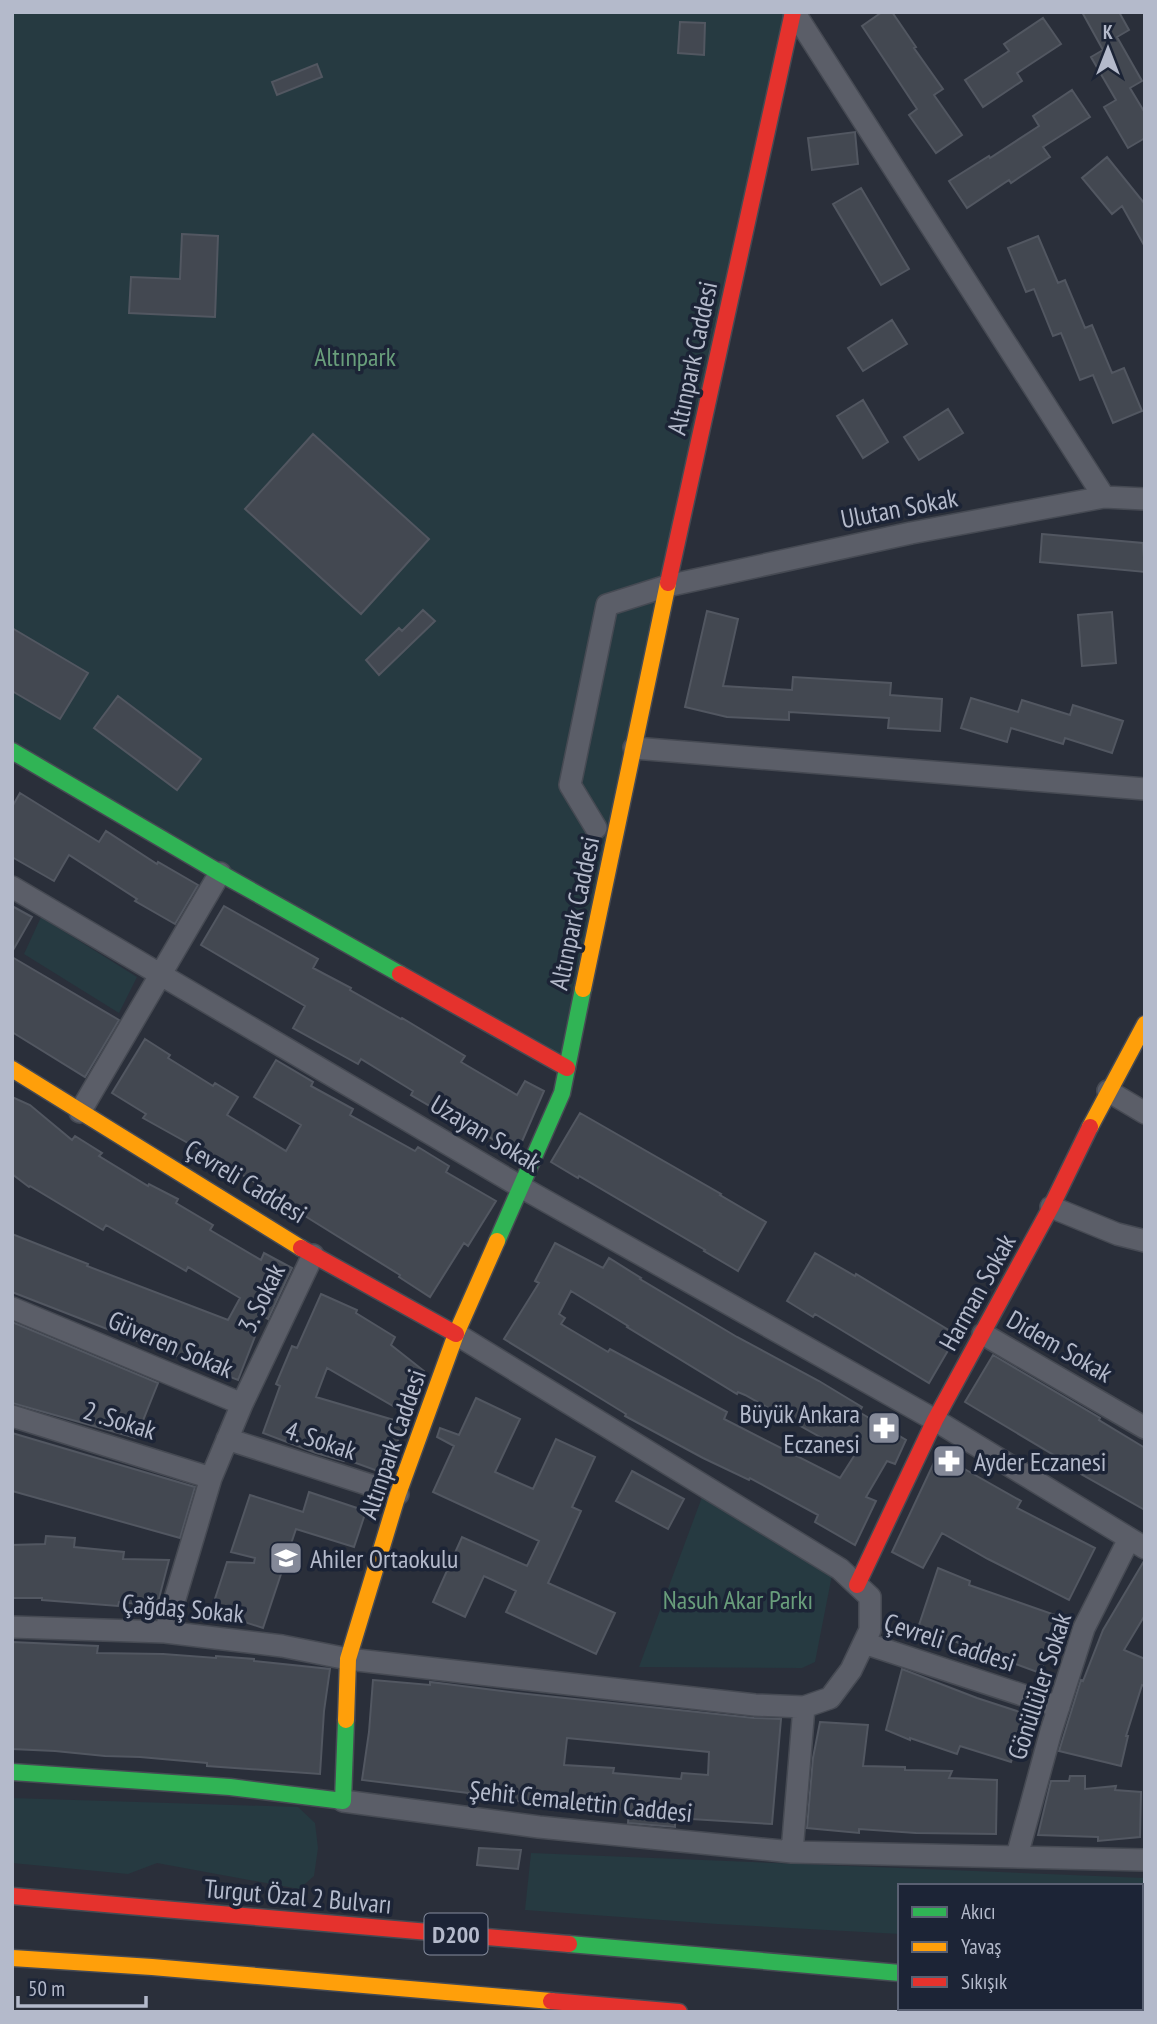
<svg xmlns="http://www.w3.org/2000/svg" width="1157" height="2024" font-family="'PT Sans Narrow',sans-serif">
	<rect width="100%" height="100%" fill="#2a2f3a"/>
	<path fill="#263a41" d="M 12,12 L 793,12 L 567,1068 L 12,751 Z
		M 41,917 L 137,977 L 119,1013 L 24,954 Z
		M 702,1497 L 832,1575 L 815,1662 L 802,1668 L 639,1667 Z
		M 12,1798 L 298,1807 L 315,1823 L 318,1848 L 314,1876 L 299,1889 L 157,1863 L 128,1874 L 12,1863 Z
		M 531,1853 L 1145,1878 L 1145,1948 L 1141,1948 L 1141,1886 L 900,1886 L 900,1934 L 717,1924 L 525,1910 Z"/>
	<path fill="#434851" stroke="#525761" stroke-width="2" fill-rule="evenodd" d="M 882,12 L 892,12 L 916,47 L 914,48 L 943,89 L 934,95 L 962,135 L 936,153 L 909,115 L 917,109 L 862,26 Z
		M 1082,12 L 1119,12 L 1129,30 L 1117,37 L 1142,81 L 1130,88 L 1145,113 L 1145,138 L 1128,148 L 1104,107 L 1116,100 L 1091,57 L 1103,50 Z
		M 1043,18 L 1061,44 L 1017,73 L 1022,81 L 983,107 L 965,80 L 1009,51 L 1004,44 Z
		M 680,22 L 705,23 L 704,55 L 678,53 Z
		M 317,64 L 322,77 L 277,95 L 272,82 Z
		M 1072,90 L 1090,117 L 1043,147 L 1050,157 L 1011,183 L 1009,180 L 967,208 L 949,181 L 989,156 L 990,158 L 1039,126 L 1033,116 Z
		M 855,132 L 858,164 L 812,170 L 808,138 Z
		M 1107,157 L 1145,204 L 1145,247 L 1122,206 L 1112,214 L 1082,178 Z
		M 861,188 L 909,269 L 881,285 L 833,204 Z
		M 182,234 L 218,236 L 215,317 L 129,313 L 131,277 L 180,279 Z
		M 1038,236 L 1058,283 L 1065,280 L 1085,328 L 1092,325 L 1112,373 L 1124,368 L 1142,411 L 1113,423 L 1093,375 L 1080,380 L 1061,333 L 1053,336 L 1034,289 L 1026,292 L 1008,248 Z
		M 892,320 L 907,344 L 863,371 L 848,348 Z
		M 863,400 L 888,442 L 863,458 L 837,416 Z
		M 948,409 L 963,433 L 919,460 L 904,437 Z
		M 313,434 L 429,539 L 361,614 L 245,509 Z
		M 1042,534 L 1143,543 L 1145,572 L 1040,562 Z
		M 423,610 L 435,621 L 379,675 L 366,660 L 399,628 L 402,631 Z
		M 707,611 L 738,619 L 723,686 L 792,690 L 793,677 L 891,683 L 890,695 L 942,699 L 940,731 L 888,728 L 889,718 L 789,712 L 789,720 L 727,717 L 685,707 Z
		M 1112,612 L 1116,663 L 1082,666 L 1078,615 Z
		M 12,628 L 88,673 L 60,719 L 12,691 Z
		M 118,696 L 201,759 L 177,790 L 94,728 Z
		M 971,698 L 1018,712 L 1022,700 L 1070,715 L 1073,705 L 1123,721 L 1112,753 L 1065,738 L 1063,744 L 1011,728 L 1007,742 L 961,728 Z
		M 20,793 L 99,842 L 106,831 L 157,864 L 158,862 L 198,885 L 175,924 L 135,901 L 137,899 L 69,855 L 54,881 L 12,857 L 12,807 Z
		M 12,906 L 32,917 L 12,952 Z
		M 224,906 L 318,959 L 313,968 L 351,988 L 350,990 L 401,1019 L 402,1018 L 465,1056 L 461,1062 L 517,1095 L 525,1081 L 544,1091 L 517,1153 L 436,1107 L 435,1109 L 411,1095 L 413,1091 L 361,1059 L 358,1064 L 293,1028 L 305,1006 L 201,945 Z
		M 12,957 L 119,1020 L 85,1077 L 12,1032 Z
		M 145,1039 L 170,1055 L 168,1058 L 213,1086 L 215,1083 L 238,1097 L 227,1115 L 286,1151 L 301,1125 L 254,1097 L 276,1060 L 313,1082 L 311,1086 L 353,1109 L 350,1115 L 415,1151 L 418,1147 L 449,1166 L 446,1172 L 496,1201 L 468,1246 L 464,1243 L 430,1297 L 399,1277 L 400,1275 L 263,1190 L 264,1188 L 204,1152 L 143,1118 L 146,1114 L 112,1093 Z
		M 12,1097 L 30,1105 L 72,1140 L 75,1136 L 102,1153 L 99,1156 L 148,1186 L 149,1184 L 178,1199 L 176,1203 L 213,1225 L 210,1230 L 261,1260 L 264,1253 L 292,1268 L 268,1319 L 263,1316 L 238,1380 L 12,1292 L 12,1234 L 88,1264 L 87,1266 L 228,1320 L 240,1298 L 188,1267 L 186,1271 L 106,1225 L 103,1230 L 30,1186 L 29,1187 L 12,1174 Z
		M 580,1113 L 721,1194 L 720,1195 L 766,1222 L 738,1271 L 704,1251 L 705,1250 L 579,1176 L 578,1178 L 551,1162 Z
		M 555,1243 L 603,1268 L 609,1258 L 641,1278 L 640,1279 L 737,1337 L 819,1381 L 862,1407 L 859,1412 L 906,1440 L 895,1464 L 887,1461 L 866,1497 L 876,1501 L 855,1545 L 815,1522 L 818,1515 L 750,1478 L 749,1480 L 703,1458 L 625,1416 L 626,1414 L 504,1339 L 539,1283 L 535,1281 ZM 571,1291 L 628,1326 L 627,1327 L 737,1394 L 738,1392 L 745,1395 L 854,1456 L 840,1478 L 724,1419 L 727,1412 L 610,1349 L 608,1352 L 561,1324 L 565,1318 L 559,1314 Z
		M 815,1253 L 855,1276 L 856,1274 L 957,1335 L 929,1383 L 815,1314 L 813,1317 L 787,1301 Z
		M 321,1294 L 357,1310 L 356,1313 L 395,1337 L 391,1345 L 424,1371 L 407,1414 L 327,1368 L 316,1397 L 404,1423 L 386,1474 L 345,1459 L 344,1461 L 316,1453 L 263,1433 L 280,1386 L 276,1384 L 292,1346 L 297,1348 Z
		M 12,1322 L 158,1383 L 136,1438 L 12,1403 Z
		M 993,1355 L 1100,1418 L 1099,1420 L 1145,1448 L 1145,1510 L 1081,1474 L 1082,1472 L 965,1402 Z
		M 476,1398 L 520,1419 L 495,1472 L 533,1489 L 556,1439 L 595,1457 L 572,1507 L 581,1511 L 548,1583 L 615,1613 L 596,1654 L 506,1612 L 516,1591 L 484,1576 L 465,1617 L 433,1602 L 462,1537 L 527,1566 L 539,1541 L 433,1492 L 454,1446 L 437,1437 L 440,1428 L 459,1435 Z
		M 12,1433 L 195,1487 L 180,1538 L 12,1491 Z
		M 938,1454 L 1021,1501 L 1017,1508 L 1095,1548 L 1069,1600 L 988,1559 L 942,1533 L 923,1568 L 892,1552 Z
		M 632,1471 L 684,1499 L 668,1529 L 616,1501 Z
		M 309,1492 L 366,1511 L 354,1547 L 296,1529 L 263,1628 L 211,1611 L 227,1562 L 254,1563 L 255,1558 L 231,1552 L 250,1495 L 303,1512 Z
		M 46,1536 L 75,1538 L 74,1547 L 124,1552 L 123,1559 L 169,1560 L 157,1606 L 119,1602 L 118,1606 L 42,1600 L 42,1598 L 12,1598 L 12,1545 L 45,1544 Z
		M 1144,1561 L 1145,1615 L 1124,1650 L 1145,1659 L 1145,1686 L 1142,1685 L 1126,1736 L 1128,1736 L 1121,1766 L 1059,1751 L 1081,1680 L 1083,1681 L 1103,1630 Z
		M 938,1568 L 970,1581 L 969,1585 L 1061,1617 L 1040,1673 L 951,1640 L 950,1641 L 918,1628 Z
		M 12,1642 L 98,1646 L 97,1653 L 163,1654 L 216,1658 L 216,1656 L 254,1659 L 254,1661 L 330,1669 L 324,1711 L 320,1774 L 207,1766 L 207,1763 L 140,1757 L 105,1756 L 55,1751 L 12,1749 Z
		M 902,1669 L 977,1698 L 1026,1714 L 1011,1762 L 960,1746 L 957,1754 L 910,1738 L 910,1740 L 886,1730 Z
		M 373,1680 L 430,1685 L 430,1682 L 518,1693 L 754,1718 L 781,1719 L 772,1824 L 675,1818 L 675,1827 L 628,1823 L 629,1810 L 468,1797 L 468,1793 L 362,1780 L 369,1732 ZM 567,1738 L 709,1752 L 708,1775 L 682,1773 L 681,1779 L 613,1773 L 614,1768 L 564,1765 Z
		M 820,1722 L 868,1725 L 863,1766 L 905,1767 L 905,1770 L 952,1771 L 949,1778 L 997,1780 L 996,1834 L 916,1833 L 859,1829 L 859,1833 L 807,1828 L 813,1758 Z
		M 1070,1776 L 1085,1776 L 1085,1789 L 1116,1786 L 1115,1790 L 1141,1792 L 1140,1837 L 1098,1841 L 1098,1837 L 1038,1835 L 1051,1781 L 1069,1781 Z
		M 479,1848 L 521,1850 L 518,1869 L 477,1865 Z"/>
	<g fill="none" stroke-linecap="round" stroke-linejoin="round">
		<defs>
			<path id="street" d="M 794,12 L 1104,497
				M 634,748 L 1145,789
				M 596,828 L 570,785 L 607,605 L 667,586 L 911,533 L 1104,497 L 1145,499
				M 12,887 L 521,1187 L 935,1420 L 1145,1548
				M 1108,1091 L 1145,1113
				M 80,1112 L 220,873
				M 1051,1207 L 1117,1234 L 1145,1241
				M 12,1308 L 242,1404
				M 983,1334 L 1145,1428
				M 12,1416 L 211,1478
				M 227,1439 L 398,1494
				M 12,1627 L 165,1632 L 282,1646 L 348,1659 L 755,1705 L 804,1707 L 830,1698 L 851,1670 L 870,1630 L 870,1597 L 840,1569 L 456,1334
				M 165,1632 L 211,1478 L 242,1404 L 313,1255
				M 864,1643 L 1059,1707
				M 343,1801 L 539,1827 L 792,1852 L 1145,1860
				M 792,1852 L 804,1707
				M 1017,1856 L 1051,1731 L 1084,1628 L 1129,1539"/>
			<path id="fast" d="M 12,751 L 220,873 L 400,974
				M 497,1241 L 562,1093 L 583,989
				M 12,1772 L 230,1787 L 343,1801 L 346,1720
				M 569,1944 L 900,1973"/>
			<path id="slow" d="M 583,989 L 668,583
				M 12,1069 L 301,1248
				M 1090,1127 L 1145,1024
				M 346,1720 L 348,1659 L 398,1494 L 456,1334 L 497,1241
				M 12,1958 L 152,1967 L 551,2001"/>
			<path id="jam" d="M 668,583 L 793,12
				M 400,974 L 567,1068
				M 301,1248 L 456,1334
				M 857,1585 L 935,1420 L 1051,1207 L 1090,1127
				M 12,1896 L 569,1944
				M 1141,1998 L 1145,1998
				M 551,2001 L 679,2012"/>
		</defs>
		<use href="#street" stroke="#464a53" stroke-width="24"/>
		<use href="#fast" stroke="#464a53" stroke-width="19"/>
		<use href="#slow" stroke="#464a53" stroke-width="19"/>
		<use href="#jam" stroke="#464a53" stroke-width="19"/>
		<use href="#street" stroke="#5b5e68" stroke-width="21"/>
		<use href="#fast" stroke="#30b455" stroke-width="16"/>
		<use href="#slow" stroke="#ff9f0a" stroke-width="16"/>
		<use href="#jam" stroke="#e5322d" stroke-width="16"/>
	</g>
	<defs>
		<symbol id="pharmacy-square" viewBox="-11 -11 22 22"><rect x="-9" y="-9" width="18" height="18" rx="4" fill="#848998" stroke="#1c2436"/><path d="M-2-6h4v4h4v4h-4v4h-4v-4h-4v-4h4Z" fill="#fff"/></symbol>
		<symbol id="school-square" viewBox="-11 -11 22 22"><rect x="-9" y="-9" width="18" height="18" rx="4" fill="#848998" stroke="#1c2436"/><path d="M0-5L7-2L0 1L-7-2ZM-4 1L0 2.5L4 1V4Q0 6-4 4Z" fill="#fff"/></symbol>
	</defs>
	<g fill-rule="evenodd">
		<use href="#pharmacy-square" x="865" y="1409" width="38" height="38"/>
		<use href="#pharmacy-square" x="930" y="1442" width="38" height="38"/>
		<use href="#school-square" x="267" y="1539" width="38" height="38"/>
	</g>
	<g text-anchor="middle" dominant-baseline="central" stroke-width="7" stroke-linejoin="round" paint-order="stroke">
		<rect fill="#1c2436" stroke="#868d9e" stroke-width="2" x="424.5" y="1913.5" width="63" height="41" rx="5"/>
		<g font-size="24" font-weight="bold" fill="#b4bacb">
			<text x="456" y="1934">D200</text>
		</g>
		<g font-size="26" fill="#699e7b" stroke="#1c2436">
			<text x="355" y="356">Altınpark</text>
			<text x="738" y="1599">Nasuh Akar Parkı</text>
		</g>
		<g font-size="26" fill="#b4bacb" stroke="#1c2436">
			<text transform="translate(692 358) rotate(-78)">Altınpark Caddesi</text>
			<text transform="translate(899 508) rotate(-11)">Ulutan Sokak</text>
			<text transform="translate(574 913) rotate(-78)">Altınpark Caddesi</text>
			<text transform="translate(486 1133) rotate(31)">Uzayan Sokak</text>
			<text transform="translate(246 1181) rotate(31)">Çevreli Caddesi</text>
			<text transform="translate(977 1292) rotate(-61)">Harman Sokak</text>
			<text transform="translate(261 1298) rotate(-64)">3. Sokak</text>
			<text transform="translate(171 1344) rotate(23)">Güveren Sokak</text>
			<text transform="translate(1060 1346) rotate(30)">Didem Sokak</text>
			<text transform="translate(120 1420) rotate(17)">2 .Sokak</text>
			<text transform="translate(321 1440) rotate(18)">4. Sokak</text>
			<text transform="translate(392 1444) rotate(-71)">Altınpark Caddesi</text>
			<text transform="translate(183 1608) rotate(5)">Çağdaş Sokak</text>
			<text transform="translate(950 1642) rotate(18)">Çevreli Caddesi</text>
			<text transform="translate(1039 1686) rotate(-72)">Gönüllüler Sokak</text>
			<text transform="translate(581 1801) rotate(6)">Şehit Cemalettin Caddesi</text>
			<text transform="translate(298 1896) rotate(5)">Turgut Özal 2 Bulvarı</text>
		</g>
		<g font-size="26" fill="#b4bacb" stroke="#1c2436" text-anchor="start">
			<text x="860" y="1413" text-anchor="end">Büyük Ankara<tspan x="860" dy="30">Eczanesi</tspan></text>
			<text x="974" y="1461">Ayder Eczanesi</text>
			<text x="310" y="1558">Ahiler Ortaokulu</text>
		</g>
	</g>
	<rect width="1157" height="2024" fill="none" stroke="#b4bacb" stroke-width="28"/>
	<rect x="898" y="1884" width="245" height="126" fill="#1c2436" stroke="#596072" stroke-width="2"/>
	<rect x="912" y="1907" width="35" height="10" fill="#30b455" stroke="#596072" stroke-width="2"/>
	<text x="961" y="1919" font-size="21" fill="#b4bacb">Akıcı</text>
	<rect x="912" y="1942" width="35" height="10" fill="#ff9f0a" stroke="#596072" stroke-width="2"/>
	<text x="961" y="1954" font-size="21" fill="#b4bacb">Yavaş</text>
	<rect x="912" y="1977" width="35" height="10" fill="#e5322d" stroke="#596072" stroke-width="2"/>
	<text x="961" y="1989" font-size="21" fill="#b4bacb">Sıkışık</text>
	<g transform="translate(1108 49)" stroke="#1c2436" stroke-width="5" paint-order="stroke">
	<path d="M0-5L12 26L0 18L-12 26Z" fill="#b4bacb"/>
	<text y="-10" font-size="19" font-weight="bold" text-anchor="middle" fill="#b4bacb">K</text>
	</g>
	<path d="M18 1996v10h128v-10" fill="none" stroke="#b4bacb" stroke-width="3.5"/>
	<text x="28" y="1996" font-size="21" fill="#b4bacb" stroke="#1c2436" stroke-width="5" paint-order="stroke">50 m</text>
</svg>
